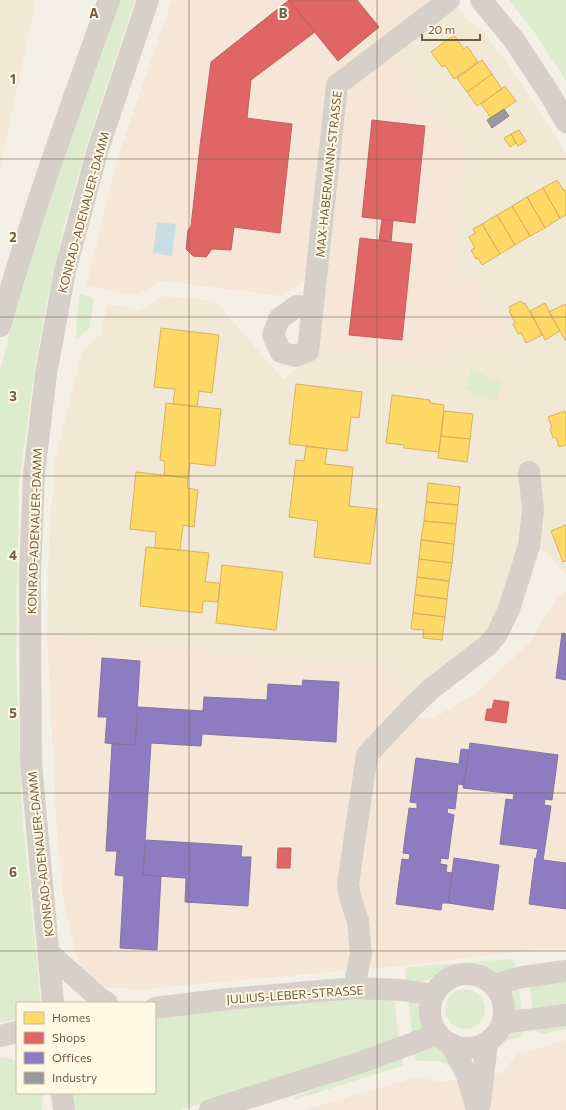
<svg xmlns="http://www.w3.org/2000/svg" width="566" height="1110" font-family="Commissioner,sans-serif">
	<rect width="100%" height="100%" fill="#f5f0e5"/>
	<path fill="#f1e8d5" d="M 0,0 L 36,0 L 0,168 Z
		M 456,5 L 469,21 L 481,28 L 523,85 L 566,154 L 566,575 L 544,550 L 529,546 L 494,640 L 412,707 L 384,656 L 373,666 L 47,635 L 49,541 L 55,461 L 82,351 L 100,335 L 108,304 L 139,310 L 164,296 L 215,301 L 283,379 L 317,351 L 441,366 L 464,347 L 477,282 L 461,280 L 452,273 L 467,151 L 391,54 Z"/>
	<path fill="#f6e6d7" d="M 172,0 L 432,0 L 380,39 L 467,151 L 452,273 L 461,280 L 477,282 L 517,353 L 464,347 L 441,366 L 317,351 L 311,277 L 281,296 L 162,281 L 136,295 L 86,286 L 119,153 Z
		M 566,591 L 566,949 L 538,949 L 399,966 L 186,985 L 142,990 L 95,986 L 78,961 L 64,905 L 57,835 L 47,635 L 373,666 L 384,656 L 412,707 L 420,718 L 433,718 L 474,695 L 530,642 L 558,596 Z
		M 566,1040 L 566,1110 L 303,1110 L 417,1077 L 441,1082 L 504,1072 L 516,1055 Z"/>
	<path fill="#ddeccf" d="M 119,0 L 135,0 L 89,138 L 64,227 L 48,297 L 35,369 L 19,483 L 16,657 L 22,814 L 41,1003 L 17,1003 L 17,1019 L 0,1023 L 0,371 L 20,293 L 34,246 Z
		M 509,0 L 566,0 L 566,81 L 535,33 Z
		M 80,294 L 92,297 L 94,301 L 89,329 L 76,339 L 77,316 Z
		M 472,370 L 503,383 L 495,402 L 464,389 Z
		M 511,959 L 515,962 L 517,972 L 501,973 L 492,972 L 479,967 L 462,965 L 452,967 L 435,976 L 420,983 L 406,980 L 405,970 L 408,967 Z
		M 566,978 L 566,1008 L 533,1013 L 529,981 Z
		M 518,984 L 522,1013 L 510,1013 L 509,1000 L 506,992 Z
		M445 1009a20 20 0 1 1 40 0a20 20 0 1 1-40 0Z
		M 408,996 L 422,1002 L 421,1015 L 425,1025 L 420,1030 L 412,1035 Z
		M 394,997 L 399,1039 L 280,1079 L 180,1110 L 75,1110 L 74,1093 L 155,1093 L 155,1015 L 334,998 Z
		M 535,1024 L 566,1025 L 566,1029 L 541,1034 L 536,1031 Z
		M 524,1030 C 523,1040 516,1037 508,1040 C 502,1041 499,1045 496,1051 L 494,1042 L 503,1034 Z
		M 433,1045 L 442,1048 L 453,1068 L 439,1061 L 418,1061 L 415,1058 L 414,1048 Z
		M 403,1054 L 403,1065 L 401,1066 L 295,1100 L 295,1097 Z
		M 0,1057 L 7,1058 L 17,1061 L 17,1093 L 42,1093 L 43,1099 L 42,1110 L 0,1110 Z"/>
	<path fill="#c7dee5" d="M 157,222 L 176,224 L 172,256 L 153,253 Z"/>
	<path fill="#ffd966" stroke="#d5b35d" d="M 454,35 L 464,49 L 467,46 L 478,62 L 454,79 L 445,65 L 442,67 L 431,52 Z
		M 482,60 L 492,74 L 467,92 L 457,78 Z
		M 492,74 L 502,89 L 477,106 L 467,92 Z
		M 505,86 L 516,101 L 491,118 L 481,104 Z
		M 519,130 L 526,141 L 518,146 L 511,134 Z
		M 511,134 L 516,143 L 510,147 L 504,138 Z
		M 557,180 L 564,191 L 566,190 L 566,215 L 560,218 L 543,188 Z
		M 543,188 L 560,218 L 545,228 L 527,197 Z
		M 527,197 L 545,228 L 530,236 L 512,206 Z
		M 512,206 L 530,236 L 515,245 L 497,215 Z
		M 497,215 L 515,245 L 500,254 L 482,224 Z
		M 482,224 L 500,254 L 482,265 L 478,258 L 476,259 L 471,250 L 475,248 L 469,237 L 475,233 L 473,229 Z
		M 521,301 L 523,304 L 525,303 L 542,335 L 526,343 L 521,333 L 518,334 L 513,324 L 515,322 L 509,311 L 511,310 L 509,307 Z
		M 545,303 L 560,331 L 545,340 L 530,311 Z
		M 565,304 L 566,306 L 566,340 L 565,340 L 549,312 Z
		M 161,328 L 219,335 L 212,393 L 199,391 L 197,407 L 173,404 L 175,389 L 154,387 Z
		M 296,384 L 362,392 L 359,418 L 351,417 L 347,451 L 289,444 Z
		M 392,395 L 430,400 L 430,403 L 444,405 L 439,452 L 404,448 L 404,445 L 386,443 Z
		M 166,403 L 221,409 L 215,466 L 190,463 L 188,478 L 164,475 L 165,461 L 160,460 Z
		M 444,411 L 473,414 L 470,439 L 441,436 Z
		M 565,411 L 566,415 L 566,445 L 559,447 L 556,437 L 553,438 L 550,428 L 552,427 L 548,417 Z
		M 441,436 L 470,439 L 467,462 L 438,458 Z
		M 306,446 L 327,449 L 325,464 L 353,467 L 349,506 L 377,509 L 370,564 L 314,557 L 318,521 L 289,517 L 296,460 L 304,461 Z
		M 136,472 L 188,478 L 187,488 L 198,490 L 194,527 L 183,525 L 180,550 L 155,548 L 156,532 L 130,529 Z
		M 428,483 L 460,487 L 458,505 L 426,502 Z
		M 426,502 L 458,505 L 456,524 L 424,521 Z
		M 424,521 L 456,524 L 454,544 L 421,540 Z
		M 566,525 L 566,561 L 563,562 L 551,531 Z
		M 421,540 L 454,544 L 452,563 L 419,559 Z
		M 146,547 L 209,553 L 205,582 L 220,583 L 218,602 L 203,601 L 202,613 L 140,606 Z
		M 419,559 L 452,563 L 449,581 L 417,577 Z
		M 222,565 L 283,572 L 276,630 L 216,623 Z
		M 417,577 L 449,581 L 447,599 L 415,595 Z
		M 415,595 L 447,599 L 445,617 L 413,613 Z
		M 413,613 L 445,617 L 442,640 L 423,638 L 424,630 L 411,629 Z"/>
	<path fill="#e06666" stroke="#bf635d" d="M 289,0 L 315,32 L 251,80 L 247,118 L 292,124 L 280,233 L 234,227 L 231,250 L 212,249 L 206,257 L 193,256 L 186,249 L 188,230 L 191,226 L 200,146 L 211,62 Z
		M 289,0 L 357,0 L 379,27 L 338,61 Z
		M 372,120 L 425,126 L 415,223 L 362,217 Z
		M 382,219 L 393,220 L 391,242 L 379,240 Z
		M 360,238 L 412,244 L 402,340 L 349,335 Z
		M 494,700 L 509,702 L 506,723 L 485,720 L 487,709 L 492,709 Z
		M 278,848 L 291,848 L 290,868 L 277,868 Z"/>
	<path fill="#8e7cc3" stroke="#86729e" d="M 562,633 L 566,634 L 566,680 L 556,678 Z
		M 102,658 L 140,661 L 135,745 L 105,743 L 107,717 L 98,717 Z
		M 303,680 L 339,682 L 336,742 L 202,734 L 201,746 L 151,743 L 143,875 L 161,876 L 157,950 L 120,948 L 124,876 L 115,875 L 117,851 L 106,851 L 112,744 L 135,745 L 138,707 L 203,711 L 204,697 L 267,700 L 268,684 L 302,686 Z
		M 470,743 L 558,755 L 552,800 L 545,799 L 544,805 L 551,806 L 543,860 L 566,863 L 566,909 L 529,904 L 535,858 L 536,859 L 538,849 L 500,844 L 506,799 L 513,800 L 514,794 L 463,788 Z
		M 461,749 L 469,750 L 464,785 L 458,784 L 455,809 L 448,808 L 447,813 L 454,815 L 448,859 L 441,858 L 440,864 L 447,865 L 446,872 L 452,873 L 448,903 L 442,903 L 441,910 L 396,904 L 402,859 L 409,860 L 410,854 L 403,853 L 409,808 L 417,809 L 417,803 L 410,802 L 416,758 L 459,764 Z
		M 146,840 L 242,846 L 241,857 L 251,857 L 248,906 L 185,902 L 186,878 L 143,875 Z
		M 454,858 L 499,865 L 493,910 L 448,903 Z"/>
	<path fill="#999" stroke="#8d8680" d="M 504,109 L 509,116 L 492,128 L 487,120 Z"/>
	<g fill="none" stroke-linecap="round" stroke-linejoin="round">
		<path stroke="#d7d0c9" stroke-width="22" d="M 313,307 L 297,306 L 279,319 L 273,335 L 281,352 L 295,356 L 308,351 L 337,85 L 449,0
			M 354,988 L 361,954 L 358,921 L 350,897 L 348,884 L 367,755 L 412,707 L 431,689 L 488,645 L 497,634 L 509,609 L 529,546 L 533,509 L 529,472
			M 451,1044 L 467,1075 L 477,1110
			M 480,1103 L 487,1043"/>
		<path stroke="#d7d0c9" stroke-width="22" d="M 481,0 L 514,40 L 549,93 L 566,122
			M 0,326 C 31,215 70,108 109,0
			M 49,953 L 98,997 L 107,1003
			M430 1011a37 37 0 1 1 74 0a37 37 0 1 1-74 0Z
			M 493,985 L 522,977 L 566,971
			M 53,1003 L 31,763 L 30,574 L 34,474 L 46,374 L 65,271 L 98,149 L 148,0
			M 155,1008 L 228,999 L 354,988 L 402,990 L 434,995
			M 502,1023 L 566,1015
			M 0,1036 L 17,1032
			M 62,1093 L 64,1110
			M 210,1110 L 359,1063 L 438,1034"/>
	</g>
	<path fill="none" stroke="#725b47" stroke-width="1" stroke-opacity="0.55" d="M 189,0 L 189,1110M 377,0 L 377,1110M 0,159 L 566,159M 0,317 L 566,317M 0,476 L 566,476M 0,634 L 566,634M 0,793 L 566,793M 0,951 L 566,951"/>
	<g text-anchor="middle" dominant-baseline="central" stroke-width="4" stroke-linejoin="round" paint-order="stroke">
		<g font-size="12" fill="#725b47" stroke="#fff8e4">
			<text transform="translate(328 174) rotate(-84)">MAX-HABERMANN-STRASSE</text>
			<text transform="translate(83 212) rotate(-75)">KONRAD-ADENAUER-DAMM</text>
			<text transform="translate(34 531) rotate(-88)">KONRAD-ADENAUER-DAMM</text>
			<text transform="translate(40 854) rotate(-96)">KONRAD-ADENAUER-DAMM</text>
			<text transform="translate(295 994) rotate(-4)">JULIUS-LEBER-STRASSE</text>
		</g>
	</g>
	<g font-size="13" text-anchor="middle" font-weight="bold" fill="#725b47" stroke="#fff8e4" stroke-width="4" stroke-linejoin="round" paint-order="stroke">
		<text x="94" y="18">A</text>
		<text x="283" y="18">B</text>
		<text x="13" y="84">1</text>
		<text x="13" y="242">2</text>
		<text x="13" y="401">3</text>
		<text x="13" y="560">4</text>
		<text x="13" y="718">5</text>
		<text x="13" y="877">6</text>
	</g>
	<rect x="16" y="1002" width="140" height="92" fill="#fff8e4" stroke="#c7b9a5"/>
	<rect x="24" y="1012" width="20" height="12" fill="#ffd966" stroke="#c7b9a5"/>
	<text x="52" y="1022" font-size="12" fill="#725b47">Homes</text>
	<rect x="24" y="1032" width="20" height="12" fill="#e06666" stroke="#c7b9a5"/>
	<text x="52" y="1042" font-size="12" fill="#725b47">Shops</text>
	<rect x="24" y="1052" width="20" height="12" fill="#8e7cc3" stroke="#c7b9a5"/>
	<text x="52" y="1062" font-size="12" fill="#725b47">Offices</text>
	<rect x="24" y="1072" width="20" height="12" fill="#999999" stroke="#c7b9a5"/>
	<text x="52" y="1082" font-size="12" fill="#725b47">Industry</text>
	<path d="M422 34v6h58v-6" fill="none" stroke="#725b47" stroke-width="2"/>
	<text x="428" y="34" font-size="12" fill="#725b47" stroke="#fff8e4" stroke-width="3" paint-order="stroke">20 m</text>
</svg>
